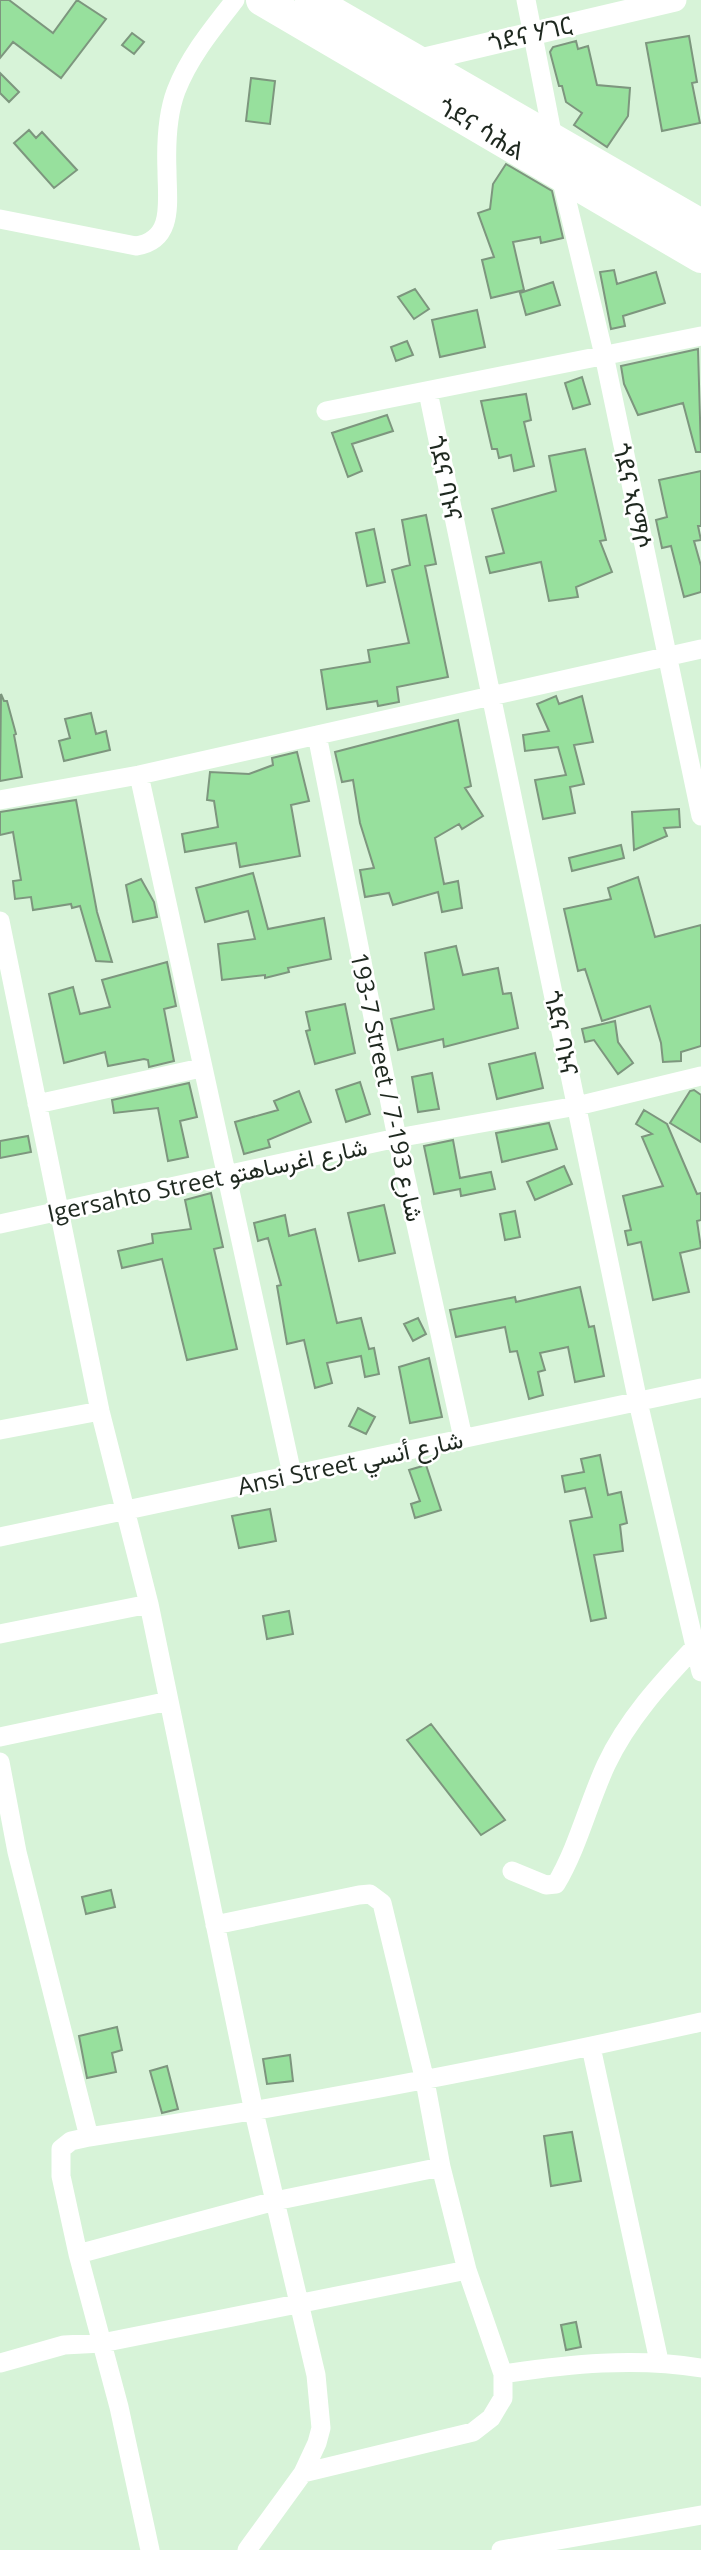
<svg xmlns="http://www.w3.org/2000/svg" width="701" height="2550" font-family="'Open Sans',Vazirmatn,'Noto Sans Ethiopic',sans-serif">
	<rect width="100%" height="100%" fill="#d7f3d8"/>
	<path fill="#97e09d" stroke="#7d967e" stroke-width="2" d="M 0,0 L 9,0 L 53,33 L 77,0 L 106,19 L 61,78 L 13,42 L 0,58 Z
		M 132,33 L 144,42 L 134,54 L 122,45 Z
		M 689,36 L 697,82 L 692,83 L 700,123 L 662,131 L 646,43 Z
		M 576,41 L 578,49 L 588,46 L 597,85 L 630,88 L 628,116 L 607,147 L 574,125 L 582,113 L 566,102 L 562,86 L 559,86 L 550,52 L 553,47 Z
		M 0,73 L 19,92 L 9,102 L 0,93 Z
		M 251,78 L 275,81 L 270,124 L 246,121 Z
		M 29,130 L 36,138 L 42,132 L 77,170 L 54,188 L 14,143 Z
		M 506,164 L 552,191 L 563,238 L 541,243 L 540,237 L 513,242 L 524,290 L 491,298 L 482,260 L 494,257 L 478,213 L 490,209 L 493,184 Z
		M 614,270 L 617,284 L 656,272 L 665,303 L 623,316 L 625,326 L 611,329 L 600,272 Z
		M 553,282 L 560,305 L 526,315 L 520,293 Z
		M 415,289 L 429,309 L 414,319 L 398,297 Z
		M 477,310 L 485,347 L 440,357 L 432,320 Z
		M 407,341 L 413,355 L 396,361 L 391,347 Z
		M 698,349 L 701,452 L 696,452 L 683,403 L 638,415 L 624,384 L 621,366 Z
		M 582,377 L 590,404 L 573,409 L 565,383 Z
		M 526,394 L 531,420 L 524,422 L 534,466 L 514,471 L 511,455 L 499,458 L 497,449 L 492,449 L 481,401 Z
		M 387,415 L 393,431 L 352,444 L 362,471 L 348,477 L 332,433 Z
		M 585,449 L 606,540 L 600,541 L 612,572 L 576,587 L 578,597 L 549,601 L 541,562 L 490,573 L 486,557 L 504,553 L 492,509 L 556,491 L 549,456 Z
		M 701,471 L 701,526 L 698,526 L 701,540 L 694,541 L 701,566 L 701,592 L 684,597 L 671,546 L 662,548 L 656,520 L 667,517 L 659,480 Z
		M 426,515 L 436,564 L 425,566 L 448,677 L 397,687 L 399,702 L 378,706 L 377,701 L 327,709 L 321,670 L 370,662 L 368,650 L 409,643 L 392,570 L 410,565 L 402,520 Z
		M 374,529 L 385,582 L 367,586 L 356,533 Z
		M 1,694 L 4,701 L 7,701 L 16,734 L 14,735 L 22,777 L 0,781 Z
		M 556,696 L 559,704 L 582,696 L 593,742 L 574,745 L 584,784 L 570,787 L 575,813 L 543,819 L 535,780 L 566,775 L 558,747 L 525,751 L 523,735 L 549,731 L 537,704 Z
		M 91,713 L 96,734 L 106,731 L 110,750 L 64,761 L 59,741 L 70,738 L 65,719 Z
		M 458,720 L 471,786 L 465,788 L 483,816 L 462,829 L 459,824 L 435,838 L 444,884 L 458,881 L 462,908 L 442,912 L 438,892 L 393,905 L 389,893 L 365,897 L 360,870 L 374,868 L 360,823 L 353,780 L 342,782 L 335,752 Z
		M 297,752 L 309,801 L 291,805 L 300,856 L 240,867 L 236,843 L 185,852 L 182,834 L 218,827 L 214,801 L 207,800 L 210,772 L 249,774 L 273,765 L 272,758 Z
		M 76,800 L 97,912 L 112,962 L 96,961 L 80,906 L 72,908 L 71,904 L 33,910 L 31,897 L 15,899 L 13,881 L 21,880 L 13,832 L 0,835 L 0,812 Z
		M 679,809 L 680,827 L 664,828 L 667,836 L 634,850 L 632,812 Z
		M 621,845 L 624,858 L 572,871 L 569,858 Z
		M 253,873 L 268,929 L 324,918 L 331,959 L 288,968 L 289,972 L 265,978 L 265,975 L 222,980 L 218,944 L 255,939 L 248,911 L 205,922 L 196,888 Z
		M 638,877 L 655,937 L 701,925 L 701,1046 L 681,1052 L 681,1061 L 663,1062 L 661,1043 L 650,1006 L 602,1021 L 585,969 L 578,971 L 564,909 L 611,899 L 608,888 Z
		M 141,879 L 154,902 L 157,917 L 133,922 L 126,885 Z
		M 456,946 L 463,975 L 498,968 L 503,994 L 511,993 L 518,1028 L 444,1047 L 443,1039 L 398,1050 L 391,1019 L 434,1009 L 425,953 Z
		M 167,962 L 176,1006 L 164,1009 L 174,1061 L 149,1067 L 148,1060 L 144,1059 L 108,1066 L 105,1052 L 64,1063 L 49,994 L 73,987 L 80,1014 L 110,1007 L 102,980 Z
		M 345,1004 L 355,1053 L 315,1064 L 306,1031 L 310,1030 L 306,1012 Z
		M 615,1021 L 618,1042 L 633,1063 L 618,1074 L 594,1040 L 585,1042 L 582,1029 Z
		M 535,1053 L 543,1088 L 497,1099 L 489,1064 Z
		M 432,1073 L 439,1109 L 418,1112 L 412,1077 Z
		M 360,1082 L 370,1114 L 346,1122 L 336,1090 Z
		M 189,1083 L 197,1117 L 180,1121 L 188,1157 L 168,1161 L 158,1108 L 114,1113 L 112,1100 Z
		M 694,1090 L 701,1095 L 701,1142 L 670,1123 L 690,1091 Z
		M 299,1091 L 311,1122 L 268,1140 L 270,1147 L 244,1154 L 235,1122 L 278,1110 L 274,1101 Z
		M 644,1110 L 667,1124 L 697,1194 L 701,1193 L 701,1220 L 697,1221 L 701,1248 L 680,1253 L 689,1292 L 653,1300 L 641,1242 L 628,1245 L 625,1231 L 631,1230 L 623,1196 L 663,1186 L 642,1137 L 652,1134 L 636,1124 Z
		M 549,1123 L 557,1149 L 502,1162 L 496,1133 Z
		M 28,1136 L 31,1152 L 0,1158 L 0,1141 Z
		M 453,1140 L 460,1178 L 491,1172 L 495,1189 L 461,1196 L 460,1189 L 434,1194 L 424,1146 Z
		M 564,1166 L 572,1184 L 535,1200 L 527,1182 Z
		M 211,1193 L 223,1247 L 214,1249 L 237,1349 L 187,1360 L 162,1259 L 122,1268 L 118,1251 L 153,1243 L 152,1234 L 191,1229 L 185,1200 Z
		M 384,1205 L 395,1253 L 359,1261 L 348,1213 Z
		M 515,1211 L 520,1237 L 505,1240 L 500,1214 Z
		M 285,1215 L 289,1236 L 315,1229 L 337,1323 L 361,1318 L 369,1349 L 374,1348 L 379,1374 L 365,1377 L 361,1356 L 327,1363 L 332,1383 L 315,1388 L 304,1340 L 287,1344 L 277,1286 L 281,1285 L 268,1238 L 258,1241 L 254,1223 Z
		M 580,1287 L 589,1327 L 594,1326 L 604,1376 L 575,1382 L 568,1347 L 540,1353 L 545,1370 L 538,1372 L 543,1395 L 529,1399 L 517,1351 L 510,1352 L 505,1327 L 456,1337 L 450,1310 L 515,1297 L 516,1302 Z
		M 418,1318 L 426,1334 L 413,1341 L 404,1324 Z
		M 429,1358 L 442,1417 L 410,1423 L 399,1367 Z
		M 358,1408 L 375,1417 L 366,1434 L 349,1426 Z
		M 600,1455 L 608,1495 L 621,1492 L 627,1523 L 620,1525 L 623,1551 L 594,1555 L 606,1618 L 591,1621 L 570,1521 L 592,1517 L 585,1488 L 565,1492 L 562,1476 L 584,1472 L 581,1459 Z
		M 426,1465 L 441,1510 L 415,1518 L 411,1504 L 420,1501 L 409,1470 Z
		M 270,1509 L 276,1541 L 239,1548 L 232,1516 Z
		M 289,1611 L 293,1634 L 267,1639 L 263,1616 Z
		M 431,1724 L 505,1820 L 481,1835 L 407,1740 Z
		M 111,1890 L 115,1907 L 86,1914 L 82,1897 Z
		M 117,2027 L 122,2050 L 112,2053 L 116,2072 L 87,2078 L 79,2036 Z
		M 290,2055 L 293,2081 L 267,2084 L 263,2059 Z
		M 167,2066 L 178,2109 L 162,2113 L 150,2071 Z
		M 572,2132 L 581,2181 L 551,2186 L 544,2136 Z
		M 576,2322 L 581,2347 L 566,2350 L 561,2325 Z"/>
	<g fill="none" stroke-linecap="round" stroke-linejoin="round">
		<path stroke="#fff" stroke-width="19" d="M 526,0 L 554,143
			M 560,173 L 604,355 L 701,816
			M 0,219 L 136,246 C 175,240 167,201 167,171 C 166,146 167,115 176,91 C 189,57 213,28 235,0
			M 428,392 L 638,1402 L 701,1672
			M 326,411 L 701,336
			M 317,735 L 397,1138 L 463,1438
			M 139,775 C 188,1008 243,1240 292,1474
			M 0,800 L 139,775 L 701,649
			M 0,921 L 100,1411 L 149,1604 L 254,2112 L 316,2375 L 321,2428 L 317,2443 L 303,2473 L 247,2550
			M 37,1104 L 201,1068
			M 0,1224 L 397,1138 L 577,1106 L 701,1076
			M 0,1430 L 100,1411
			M 0,1537 L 701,1388
			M 0,1634 L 149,1604
			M 0,1737 L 169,1701
			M 0,1762 L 17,1852 L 89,2137
			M 512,1871 L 546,1885 L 556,1884 C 578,1847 588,1804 606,1765 C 627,1720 661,1683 694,1648
			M 215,1925 L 359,1895 L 370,1894 L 382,1903 L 425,2081 L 441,2167 L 467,2270 L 503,2374 L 503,2398 L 491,2418 L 473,2432 L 303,2473
			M 591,2047 L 659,2361
			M 78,2254 L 275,2201 L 441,2167
			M 0,2363 L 64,2345 L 102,2343 L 467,2270
			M 503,2374 C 570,2364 634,2357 701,2368
			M 150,2550 L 119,2407 L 78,2254 L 61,2176 L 61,2149 L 71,2141 L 89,2137 C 295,2106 498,2068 701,2022
			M 501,2550 L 701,2515"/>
		<path stroke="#fff" stroke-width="23" d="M 408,63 L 675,0"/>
		<path stroke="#fff" stroke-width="32" d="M 262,0 L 701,257
			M 311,0 L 701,225"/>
	</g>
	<g text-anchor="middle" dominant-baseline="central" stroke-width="5" stroke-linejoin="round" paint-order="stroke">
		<g font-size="24" fill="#1e281f" stroke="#fff">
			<text transform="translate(530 33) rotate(-13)">ጎደና ሃገር</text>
			<text transform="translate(482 128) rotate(31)">ጎደና ሳሕል</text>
			<text transform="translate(446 478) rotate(78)">ጎደና ባኑና</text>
			<text transform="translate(633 496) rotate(78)">ጎደና ኣርማሶ</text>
			<text transform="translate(562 1033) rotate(78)">ጎደና ባኑና</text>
			<text transform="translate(388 1087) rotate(78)">193-7 Street / شارع 193-7</text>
			<text transform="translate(207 1179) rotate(-12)">Igersahto Street شارع اغرساهتو</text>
			<text transform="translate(350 1462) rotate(-12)">Ansi Street شارع أنسي</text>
		</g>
	</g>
</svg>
